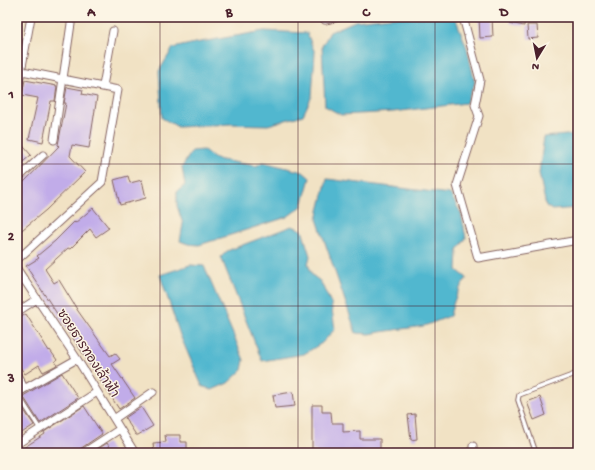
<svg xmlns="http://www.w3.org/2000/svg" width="595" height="470" font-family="'Gochi Hand','Playpen Sans Thai',sans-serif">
	<rect width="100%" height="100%" fill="#fcf5e5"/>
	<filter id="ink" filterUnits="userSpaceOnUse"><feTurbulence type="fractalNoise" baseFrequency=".025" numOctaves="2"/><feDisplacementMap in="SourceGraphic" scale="8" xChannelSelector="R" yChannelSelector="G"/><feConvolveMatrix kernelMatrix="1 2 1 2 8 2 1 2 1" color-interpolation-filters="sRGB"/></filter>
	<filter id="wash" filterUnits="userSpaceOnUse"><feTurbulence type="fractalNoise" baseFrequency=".012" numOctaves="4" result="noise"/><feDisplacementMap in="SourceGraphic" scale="16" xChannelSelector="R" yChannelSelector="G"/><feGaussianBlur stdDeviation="0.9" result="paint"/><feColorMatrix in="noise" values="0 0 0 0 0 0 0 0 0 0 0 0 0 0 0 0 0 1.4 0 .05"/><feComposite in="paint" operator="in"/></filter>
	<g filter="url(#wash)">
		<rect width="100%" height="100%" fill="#f1e2c4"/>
		<path fill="#51b7cf" stroke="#4e6b7d" d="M 391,17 L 455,17 L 467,48 L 475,83 L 466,103 L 393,112 L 341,115 L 325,106 L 322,46 L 330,32 L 355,21 Z
			M 264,31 L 307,33 L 315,53 L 312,96 L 303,115 L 268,125 L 230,124 L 178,127 L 162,118 L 159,71 L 173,48 L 195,43 Z
			M 578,134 L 578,208 L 552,210 L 546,206 L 539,173 L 544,137 Z
			M 204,150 L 215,159 L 256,166 L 263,162 L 303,172 L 310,178 L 302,206 L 287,217 L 199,245 L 188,244 L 180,241 L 183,224 L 177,206 L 177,192 L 185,185 L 182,167 L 192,151 Z
			M 327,179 L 450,194 L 461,213 L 466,238 L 458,250 L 457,270 L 467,278 C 458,289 453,302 450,316 L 424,326 L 380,332 L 370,334 L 356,333 L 317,219 Z
			M 292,226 L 302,230 L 310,256 L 308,264 L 312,275 L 320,281 L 331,303 L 335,329 L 322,343 L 304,354 L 262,361 L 221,257 L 227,251 Z
			M 190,265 L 204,266 L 244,360 L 242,370 L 228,383 L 212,390 L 202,386 L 180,335 L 160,275 Z"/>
		<g id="blocks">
			<path fill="#c1ace9" d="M 479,17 L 492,17 L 493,37 L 480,38 Z
				M 512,17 L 525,17 L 524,26 L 510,23 Z
				M 527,25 L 537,25 L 538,38 L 528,39 Z
				M 25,80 L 57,86 L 55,101 L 51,101 L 43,142 L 29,139 L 38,98 L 22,95 Z
				M 67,87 L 83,90 L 82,94 L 97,97 L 89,148 L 72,145 L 70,156 L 85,172 L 46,210 L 17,234 L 17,187 L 24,181 L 24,182 L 59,146 L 58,145 L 66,103 L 64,103 Z
				M 17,139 L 31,155 L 17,167 Z
				M 128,176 L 130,183 L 142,180 L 146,198 L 120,205 L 114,180 Z
				M 93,208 L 109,228 L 96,237 L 90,229 L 70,249 L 68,248 L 45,269 L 54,283 L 59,280 L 78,311 L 110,356 L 115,353 L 120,359 L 112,364 L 135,398 L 119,409 L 26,266 L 39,258 L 37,256 L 55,241 L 74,222 L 75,223 Z
				M 26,314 L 49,351 L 50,350 L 57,360 L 55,361 L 57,365 L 43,372 L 39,365 L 25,374 L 17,363 L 17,320 Z
				M 62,373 L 78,398 L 40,423 L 23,396 Z
				M 293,392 L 295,406 L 275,408 L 273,395 Z
				M 540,397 L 546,415 L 534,420 L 527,402 Z
				M 17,400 L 34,425 L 17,436 Z
				M 312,405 L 322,405 L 322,412 L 331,412 L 332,423 L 343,423 L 343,432 L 360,431 L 360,439 L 380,439 L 380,453 L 316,453 L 316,451 L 312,451 Z
				M 84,406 L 102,434 L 80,449 L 78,453 L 17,453 L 17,452 L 45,434 L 44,432 Z
				M 141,407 L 153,426 L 138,435 L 136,435 L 125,418 Z
				M 415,414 L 417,439 L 411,440 L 408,415 Z
				M 165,435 L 180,435 L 180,442 L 187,442 L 187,453 L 154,453 L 153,443 L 166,442 Z
				M 107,443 L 113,453 L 92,453 Z"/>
		</g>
	</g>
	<g filter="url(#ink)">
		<use href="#blocks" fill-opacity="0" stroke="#846361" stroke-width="1"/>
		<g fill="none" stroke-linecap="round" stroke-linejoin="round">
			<defs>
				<path id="service" d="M 17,393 L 40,429
					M 536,453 L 518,400 L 519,395 L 578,373"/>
				<path id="minor" d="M 325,17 L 325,20 L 339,17
					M 463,17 L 480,80 L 475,105 L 479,116 L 457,185 L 478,258 L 578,240
					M 17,70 L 118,90 L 102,182 L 17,260
					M 103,86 L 113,31
					M 17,94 L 31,17
					M 54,140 L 72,17
					M 17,179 L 43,155
					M 17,269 L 77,359 L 135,453
					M 17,312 L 37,299
					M 17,375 L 24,388
					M 17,393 L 77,359
					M 114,419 L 153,392
					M 17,444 L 97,392
					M 473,446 L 473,453
					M 83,453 L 120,429"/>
			</defs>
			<use href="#service" stroke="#846361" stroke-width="5.5"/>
			<use href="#minor" stroke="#846361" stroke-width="9"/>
			<use href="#service" stroke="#fff" stroke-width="3.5"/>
			<use href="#minor" stroke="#fff" stroke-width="7"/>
		</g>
	</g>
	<path fill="none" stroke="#4a1f2b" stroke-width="1" stroke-opacity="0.55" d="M 160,17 L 160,453M 298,17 L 298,453M 435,17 L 435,453M 17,164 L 578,164M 17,306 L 578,306"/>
	<g text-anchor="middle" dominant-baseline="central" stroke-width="3" stroke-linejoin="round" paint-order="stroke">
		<g font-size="13" fill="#4a1f2b" stroke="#fcf5e5">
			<text transform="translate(87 354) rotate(57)">ซอยธารทองเล้าฟ้า</text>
		</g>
	</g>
	<rect width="595" height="470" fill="none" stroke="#fcf5e5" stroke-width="44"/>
	<g transform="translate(537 58) rotate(190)" stroke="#fcf5e5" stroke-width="3" paint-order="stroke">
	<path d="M0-3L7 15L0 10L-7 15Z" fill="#4a1f2b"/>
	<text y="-6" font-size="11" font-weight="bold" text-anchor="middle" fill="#4a1f2b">N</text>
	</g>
	<rect x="22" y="22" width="551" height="426" fill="none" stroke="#4a1f2b" stroke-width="1.5"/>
	<g font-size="13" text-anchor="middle" font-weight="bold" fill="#4a1f2b">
		<text x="91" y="16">A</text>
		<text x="229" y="16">B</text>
		<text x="366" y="16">C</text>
		<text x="504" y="16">D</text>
		<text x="11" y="98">1</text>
		<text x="11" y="240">2</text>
		<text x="11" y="382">3</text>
	</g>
</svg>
